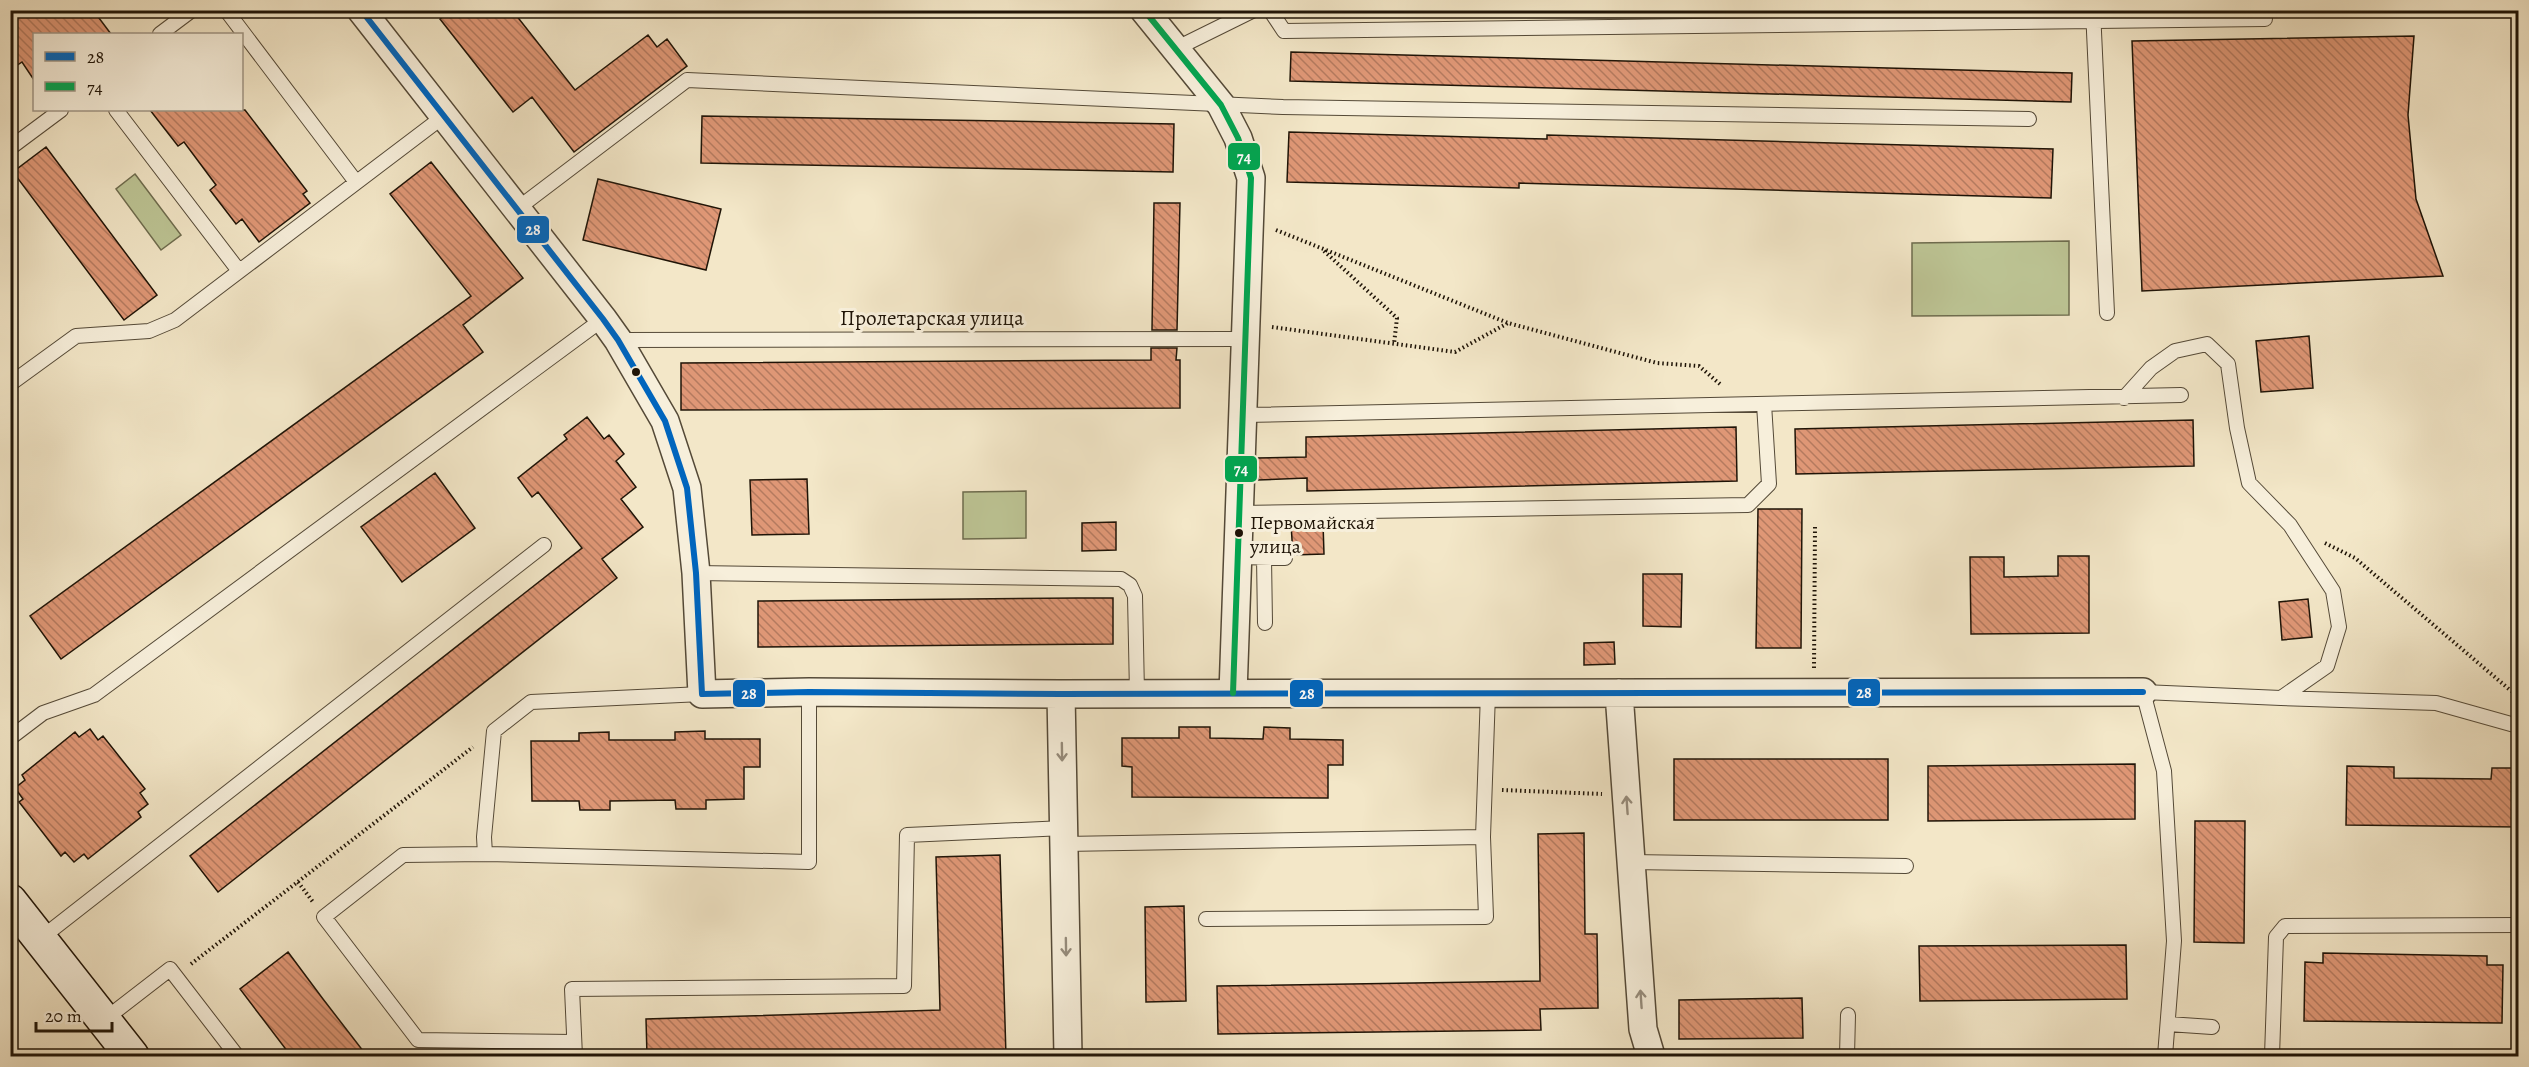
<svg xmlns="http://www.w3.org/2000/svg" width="2529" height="1067" font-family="Alegreya,serif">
	<defs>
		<pattern id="building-back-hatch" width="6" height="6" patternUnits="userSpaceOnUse" patternTransform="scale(1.5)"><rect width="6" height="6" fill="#df9776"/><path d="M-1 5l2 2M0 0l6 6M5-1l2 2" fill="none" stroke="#b47a5f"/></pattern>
	</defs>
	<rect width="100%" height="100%" fill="#f3e7c8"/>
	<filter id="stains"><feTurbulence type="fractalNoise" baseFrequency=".00333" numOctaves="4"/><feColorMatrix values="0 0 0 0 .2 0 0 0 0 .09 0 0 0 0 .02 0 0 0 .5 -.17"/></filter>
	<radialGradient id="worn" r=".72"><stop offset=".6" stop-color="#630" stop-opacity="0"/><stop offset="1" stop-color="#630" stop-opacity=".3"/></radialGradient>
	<path fill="#bdc595" stroke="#6e6c4e" stroke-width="1.5" d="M 135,174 L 181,235 L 161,250 L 116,189 Z
		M 2069,241 L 2069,315 L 1912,316 L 1912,243 Z
		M 1026,491 L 1026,538 L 963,539 L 963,492 Z"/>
	<path fill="url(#building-back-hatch)" stroke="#1f1407" stroke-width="1.5" d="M 10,10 L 93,10 L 111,34 L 34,34 L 34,80 L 22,62 L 10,70 Z
		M 450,10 L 512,10 L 575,90 L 648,35 L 657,47 L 667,39 L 687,66 L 574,152 L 532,97 L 513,112 L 440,19 Z
		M 2414,36 L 2408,115 L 2416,199 L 2443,276 L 2142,291 L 2132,41 Z
		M 1291,52 L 2072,73 L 2071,102 L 1290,81 Z
		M 150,110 L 245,110 L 307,191 L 303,194 L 310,203 L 259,242 L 242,219 L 236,224 L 210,190 L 216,185 L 184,142 L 178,146 Z
		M 702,116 L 1174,124 L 1173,172 L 701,163 Z
		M 1289,132 L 1547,139 L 1547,135 L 2053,149 L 2051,198 L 1519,183 L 1519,188 L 1287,182 Z
		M 46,147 L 157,295 L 124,320 L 13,172 Z
		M 431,162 L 523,278 L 463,325 L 483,352 L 61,659 L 30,616 L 471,296 L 390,194 Z
		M 598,179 L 721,209 L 706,270 L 583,240 Z
		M 1154,203 L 1180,203 L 1177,330 L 1152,330 Z
		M 2309,336 L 2313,388 L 2261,392 L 2256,341 Z
		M 1151,348 L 1177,348 L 1176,360 L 1180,360 L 1180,408 L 681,410 L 681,363 L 1151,360 Z
		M 587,417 L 604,439 L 609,435 L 624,454 L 616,461 L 636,487 L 621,499 L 643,527 L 602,559 L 617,578 L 218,892 L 190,856 L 582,548 L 538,492 L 532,497 L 518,478 L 567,439 L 564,435 Z
		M 2193,420 L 2194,466 L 1796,474 L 1795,429 Z
		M 1736,427 L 1737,481 L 1307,491 L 1307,478 L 1258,480 L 1257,458 L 1306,457 L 1306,437 Z
		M 435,473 L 475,528 L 402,582 L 361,527 Z
		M 807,479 L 809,534 L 752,535 L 750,480 Z
		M 1758,509 L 1802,509 L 1801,648 L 1756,648 Z
		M 1116,522 L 1116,550 L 1082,551 L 1082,523 Z
		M 1323,523 L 1324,554 L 1293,555 L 1291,524 Z
		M 2058,556 L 2089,556 L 2089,633 L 1971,634 L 1970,557 L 2004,557 L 2004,577 L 2058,576 Z
		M 1643,574 L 1682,574 L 1681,627 L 1643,626 Z
		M 1077,598 L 1113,598 L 1113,644 L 758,647 L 758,601 Z
		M 2308,599 L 2312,637 L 2282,640 L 2279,602 Z
		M 1614,642 L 1615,664 L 1584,665 L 1584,643 Z
		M 1179,727 L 1210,727 L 1210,738 L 1263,739 L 1264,727 L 1290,728 L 1290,739 L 1343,740 L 1343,765 L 1328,765 L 1328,798 L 1132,797 L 1132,767 L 1122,766 L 1122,738 L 1179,738 Z
		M 90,729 L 98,740 L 103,736 L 145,789 L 140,793 L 148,804 L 138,812 L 141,817 L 88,859 L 84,854 L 74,862 L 65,852 L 61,856 L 19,802 L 23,799 L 15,788 L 25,780 L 22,775 L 75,732 L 79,737 Z
		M 705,731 L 705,739 L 760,739 L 760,767 L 744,767 L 744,799 L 706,800 L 706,809 L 676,809 L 675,800 L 610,801 L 610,810 L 580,810 L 579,801 L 532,801 L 531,741 L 579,741 L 579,733 L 609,732 L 609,740 L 675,740 L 675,732 Z
		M 1674,759 L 1888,759 L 1888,820 L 1674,820 Z
		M 2135,764 L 2135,819 L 1928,821 L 1928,766 Z
		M 2347,766 L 2394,767 L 2394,778 L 2491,779 L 2492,768 L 2518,768 L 2518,827 L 2346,825 Z
		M 2195,821 L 2245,821 L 2244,943 L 2194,942 Z
		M 1584,833 L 1585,934 L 1597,934 L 1598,1008 L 1540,1009 L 1541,1030 L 1218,1034 L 1217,986 L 1540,981 L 1538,834 Z
		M 1000,855 L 1006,1056 L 647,1056 L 646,1019 L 940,1010 L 936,857 Z
		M 1184,906 L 1186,1001 L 1146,1002 L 1145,907 Z
		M 2126,945 L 2127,999 L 1920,1001 L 1919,946 Z
		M 288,952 L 323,999 L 367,1056 L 291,1056 L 240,989 Z
		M 2323,953 L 2487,956 L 2487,965 L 2503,965 L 2502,1023 L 2304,1021 L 2305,962 L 2323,963 Z
		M 1802,998 L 1803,1038 L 1679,1039 L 1679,1000 Z"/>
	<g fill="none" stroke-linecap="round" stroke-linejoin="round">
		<defs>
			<path id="service" d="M 226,10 L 356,182
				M 1270,10 L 1284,31 L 2265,19
				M 2093,10 L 2107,313
				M 160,34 L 192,10
				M 1175,49 L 1254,10
				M 116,110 L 239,271
				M 10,148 L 61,110
				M 517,209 L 687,80 L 1283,107 L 2029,119
				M 618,340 L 1247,339
				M 10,384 L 76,336 L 149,331 L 175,320 L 444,116
				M 2124,398 L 2151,368 L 2175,351 L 2207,344 L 2228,364 L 2237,428 L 2249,483 L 2290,525 L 2333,591 L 2339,627 L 2327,666 L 2281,698 L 2143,692 L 2164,771 L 2174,941 L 2165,1056
				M 1244,415 L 2181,395
				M 1240,513 L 1748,505 L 1769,484 L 1764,404
				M 1238,557 L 1285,558
				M 1264,558 L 1265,623
				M 696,573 L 1121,579 L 1130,585 L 1135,596 L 1137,693
				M 702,694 L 531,702 L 494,731 L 484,837 L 485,854 L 809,862 L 809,692
				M 2281,698 L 2436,703 L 2518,726
				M 10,738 L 43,713 L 94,695 L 603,319
				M 1064,844 L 1483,837 L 1488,693
				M 485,854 L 403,855 L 324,917 L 418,1040 L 574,1042
				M 1631,862 L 1906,866
				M 1206,919 L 1486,917 L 1483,837
				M 40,939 L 544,545
				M 104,1020 L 170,969 L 237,1056
				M 2168,1024 L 2212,1027
				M 575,1056 L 572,989 L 904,986 L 907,835 L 1064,828
				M 1847,1056 L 1848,1015
				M 2272,1056 L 2276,937 L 2285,926 L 2518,925"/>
			<path id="minor" d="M 361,10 L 603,319 L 618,340 L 665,421 L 687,488 L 696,573 L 702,694 L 809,692 L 1061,694 L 2143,692
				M 1144,10 L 1221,105 L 1238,138 L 1251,178 L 1233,693
				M 1619,693 L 1643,1029 L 1651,1056
				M 1061,694 L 1068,1056"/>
			<path id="secondary" d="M 10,901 L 132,1056"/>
		</defs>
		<use href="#service" stroke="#544937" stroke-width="16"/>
		<use href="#minor" stroke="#544937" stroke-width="30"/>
		<use href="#secondary" stroke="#1f1407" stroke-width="36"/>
		<path stroke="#1f1407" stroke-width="4" stroke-dasharray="1.5 3" stroke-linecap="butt" d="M 1276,230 L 1508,323 L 1657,363 L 1699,366 L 1721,385
			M 1324,251 L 1397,318 L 1394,344
			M 1272,327 L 1455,352 L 1508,323
			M 2325,543 L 2355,558 L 2510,690 L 2518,695
			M 1814,668 L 1815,527
			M 1502,790 L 1602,794
			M 298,882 L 313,902
			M 191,964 L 473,747
			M 2185,1053 L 2253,1054
			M 2290,1055 L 2413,1056
			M 2061,1056 L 2148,1054"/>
		<use href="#service" stroke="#f7efdb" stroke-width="14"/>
		<use href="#minor" stroke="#f7efdb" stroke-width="27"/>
		<use href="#secondary" stroke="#f7efdb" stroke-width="33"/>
		<defs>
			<path id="bus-1" d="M 361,10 L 603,319 L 618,340 L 665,421 L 687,488 L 696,573 L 702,694 L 809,692 L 1061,694 L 2143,692"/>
			<path id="bus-2" d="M 1144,10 L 1221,105 L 1238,138 L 1251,178 L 1233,693"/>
		</defs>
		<use href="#bus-1" stroke="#f7efdb" stroke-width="10"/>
		<use href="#bus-2" stroke="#f7efdb" stroke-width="10"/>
		<use href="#bus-1" stroke="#0065bd" stroke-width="6"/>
		<use href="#bus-2" stroke="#00a651" stroke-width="6"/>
	</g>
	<defs><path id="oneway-shaft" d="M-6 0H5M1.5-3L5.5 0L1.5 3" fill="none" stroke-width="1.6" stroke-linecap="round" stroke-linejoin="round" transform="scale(1.5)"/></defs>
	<g stroke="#968c7c">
		<use href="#oneway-shaft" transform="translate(1062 752) rotate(89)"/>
		<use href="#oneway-shaft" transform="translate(1627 805) rotate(-94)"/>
		<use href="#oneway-shaft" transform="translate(1066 947) rotate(89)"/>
		<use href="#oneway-shaft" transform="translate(1641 999) rotate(-94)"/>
	</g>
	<g fill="#1f1407" stroke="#f7efdb" stroke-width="2">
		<circle cx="636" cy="372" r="5"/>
		<circle cx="1239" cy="533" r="5"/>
	</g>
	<g text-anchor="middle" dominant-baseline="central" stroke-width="6" stroke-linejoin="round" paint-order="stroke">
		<g font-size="20" fill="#1f1407" stroke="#f7efdb" text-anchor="start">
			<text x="1250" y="522">Первомайская<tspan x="1250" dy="24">улица</tspan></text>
		</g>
		<g font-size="21" fill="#1f1407" stroke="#f7efdb">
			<text x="932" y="318">Пролетарская улица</text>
		</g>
	</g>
	<g stroke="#f7efdb" stroke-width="2">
		<rect x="1227" y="142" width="34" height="29" rx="6" fill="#00a651"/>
		<rect x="516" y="215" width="34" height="29" rx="6" fill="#0065bd"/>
		<rect x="1224" y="455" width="34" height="28" rx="6" fill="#00a651"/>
		<rect x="1847" y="678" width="34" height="29" rx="6" fill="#0065bd"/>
		<rect x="732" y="679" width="34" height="29" rx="6" fill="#0065bd"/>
		<rect x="1289" y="679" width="35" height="29" rx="6" fill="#0065bd"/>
	</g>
	<g font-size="16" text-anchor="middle" font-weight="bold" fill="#fff">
		<text x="1244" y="163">74</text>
		<text x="533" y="235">28</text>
		<text x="1241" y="475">74</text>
		<text x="1864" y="698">28</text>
		<text x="749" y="699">28</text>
		<text x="1307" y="699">28</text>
	</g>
	<rect width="2529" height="1067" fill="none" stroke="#f3e7c8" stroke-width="36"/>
	<rect x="12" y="12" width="2505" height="1043" fill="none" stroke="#1f1407" stroke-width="3"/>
	<rect x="18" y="18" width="2493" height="1031" fill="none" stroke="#1f1407" stroke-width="1.5"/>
	<rect x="33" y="33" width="210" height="78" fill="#f7efdb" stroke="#a19786" stroke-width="1.5"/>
	<rect x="45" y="52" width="30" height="9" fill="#0065bd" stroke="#a19786" stroke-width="1.5"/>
	<text x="87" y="63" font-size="18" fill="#1f1407">28</text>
	<rect x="45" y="82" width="30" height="9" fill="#00a651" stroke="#a19786" stroke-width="1.5"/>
	<text x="87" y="93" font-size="18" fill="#1f1407">74</text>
	<path d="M36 1022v9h76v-9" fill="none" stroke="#1f1407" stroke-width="3"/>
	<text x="45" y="1022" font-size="18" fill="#1f1407" stroke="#f7efdb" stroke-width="4.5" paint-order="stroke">20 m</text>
	<rect width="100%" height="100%" filter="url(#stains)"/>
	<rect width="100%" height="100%" fill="url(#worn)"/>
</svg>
